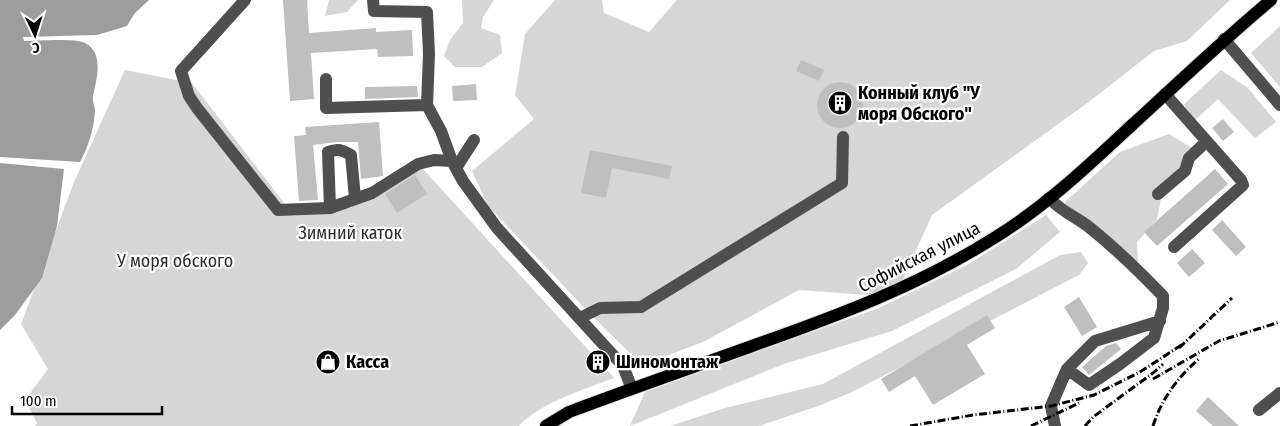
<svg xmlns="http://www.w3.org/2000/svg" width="1280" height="426" font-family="'Fira Sans Condensed',sans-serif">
	<rect width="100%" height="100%" fill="#fff"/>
	<path fill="#d6d6d6" d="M 329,0 L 358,0 L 347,12 L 325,16 Z
		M 462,0 L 494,0 L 483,17 L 481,28 L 500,35 L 502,53 L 482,67 L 455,67 L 444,56 L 450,40 L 463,23 Z
		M 555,0 L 602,0 L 604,13 L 649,32 L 677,0 L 1230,0 L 1187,41 L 1154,51 L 1090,101 L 932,215 L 895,297 L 799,290 L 703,342 L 642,365 L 598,322 L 488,206 L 472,171 L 534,119 L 515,95 L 525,34 Z
		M 1280,26 L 1280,87 L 1251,53 Z
		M 125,70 L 192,83 L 294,216 L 369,196 L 422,168 L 614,378 C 586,389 539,403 519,426 L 35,426 L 37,423 L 25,400 L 48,369 L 21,324 L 74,182 Z
		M 1221,70 L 1248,88 L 1276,122 L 1255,138 L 1218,99 L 1192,123 L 1184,104 Z
		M 1169,134 L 1192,148 L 1161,199 L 1157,219 L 1137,242 L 1138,262 L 1103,245 L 1072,223 L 1065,202 L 1120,152 Z
		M 1046,215 L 1060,232 L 1016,269 L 892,331 L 784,364 L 630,426 L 645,392 L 879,308 L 967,265 Z
		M 1081,252 L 1088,263 L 1079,275 L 852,392 L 821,405 L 759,426 L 670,426 L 725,408 L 823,384 L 1060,255 Z"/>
	<path fill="#9d9d9d" d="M 0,0 L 149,0 L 135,13 L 127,26 L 97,35 L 23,37 L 24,41 C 38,41 74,38 85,43 C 105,53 96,81 93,96 C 92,101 95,106 95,111 C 94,129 88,147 80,162 L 0,157 Z
		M 0,163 L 64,169 L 57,226 L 42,278 L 15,315 L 0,330 Z"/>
	<path fill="#bfbfbf" d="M 283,0 L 307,0 L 309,33 L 376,28 L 376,32 L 412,30 L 413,56 L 378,57 L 377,49 L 311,53 L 314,99 L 290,101 Z
		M 801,60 L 824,70 L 819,81 L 796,71 Z
		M817 105a23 23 0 1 1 46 0a23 23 0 1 1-46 0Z
		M 476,84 L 477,100 L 453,101 L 452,86 Z
		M 417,86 L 418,97 L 365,99 L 365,87 Z
		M 1223,119 L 1234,132 L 1223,141 L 1212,128 Z
		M 379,122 L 383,176 L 361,179 L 358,142 L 337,142 L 313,145 L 318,200 L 299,201 L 294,136 L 306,135 L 305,127 Z
		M 590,150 L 672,166 L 669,179 L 612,168 L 606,198 L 581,193 Z
		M 1215,169 L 1228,184 L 1157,246 L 1144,232 Z
		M 415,175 L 427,194 L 397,213 L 385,194 Z
		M 1222,220 L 1246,247 L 1236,256 L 1212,230 Z
		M 1192,249 L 1205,263 L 1189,277 L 1177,263 Z
		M 1079,297 L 1097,327 L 1082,336 L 1064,307 Z
		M 987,315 L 995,328 L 967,345 L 985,374 L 933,405 L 915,376 L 889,392 L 881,379 Z
		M 1116,343 L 1121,349 L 1089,375 L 1082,367 L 1106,346 Z
		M 599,351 L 610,364 L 594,375 L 585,362 Z
		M 1208,397 L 1239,426 L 1213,426 L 1196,411 Z"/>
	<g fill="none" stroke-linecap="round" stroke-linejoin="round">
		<defs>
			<path id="major" d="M 546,426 L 569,412 C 630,389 691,368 752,346 C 837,316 918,286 994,238 C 1045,207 1089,165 1132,125 C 1178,83 1223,40 1271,0"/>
		</defs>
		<use href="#major" stroke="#dbdbdb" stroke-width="14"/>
		<path stroke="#4f4f4f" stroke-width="12" d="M 245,0 L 181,71 L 189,96 L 197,108 L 278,210 L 330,208 L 372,193 L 418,164 L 434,160 L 452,161
			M 373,0 L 374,11 L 427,12 L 429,54 L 427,105 L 441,131 L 452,161 L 463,181 L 497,228 L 623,366 L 632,389
			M 1224,39 L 1280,105
			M 326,79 L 326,108 L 427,105
			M 1165,94 L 1241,180 L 1243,185 L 1174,247
			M 456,168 L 474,140
			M 1158,194 L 1185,171 L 1189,158 L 1207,141
			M 1049,198 C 1063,213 1075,216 1089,227 C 1115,248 1140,272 1163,296 L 1163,308 L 1154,338 L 1120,364 L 1089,385 L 1067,369
			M 330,208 L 328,152 C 338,148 342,150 351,155 L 355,198
			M 580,318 L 600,308 L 641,307 L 842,183 L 843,137
			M 1259,410 L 1280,393
			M 1055,426 L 1051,406 L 1067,369 L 1095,341 L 1160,321"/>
		<use href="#major" stroke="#000" stroke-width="12"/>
		<path stroke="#000" stroke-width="3" stroke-dasharray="8 2.5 1 2.5" stroke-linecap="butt" d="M 1179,348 L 1232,298
			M 1153,379 L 1219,341 L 1280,322
			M 910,426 L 973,415 L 1051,406 L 1094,395 L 1140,372 L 1183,344
			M 1031,426 L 1079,403
			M 1085,426 L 1093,417 L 1153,373 L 1163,364
			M 1153,426 C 1162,398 1178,377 1200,358"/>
	</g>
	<defs>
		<symbol id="building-disc" viewBox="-11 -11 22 22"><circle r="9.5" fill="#000" stroke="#fff"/><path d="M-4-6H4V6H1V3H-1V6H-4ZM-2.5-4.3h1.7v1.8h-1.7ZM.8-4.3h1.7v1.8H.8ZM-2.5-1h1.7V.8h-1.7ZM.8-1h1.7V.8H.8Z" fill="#fff"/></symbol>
		<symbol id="shop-disc" viewBox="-11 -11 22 22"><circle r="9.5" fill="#000" stroke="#fff"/><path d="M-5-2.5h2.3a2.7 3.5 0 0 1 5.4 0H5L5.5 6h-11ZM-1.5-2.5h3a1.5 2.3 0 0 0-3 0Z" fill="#fff"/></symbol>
	</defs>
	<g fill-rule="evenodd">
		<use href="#building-disc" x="826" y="89" width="28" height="28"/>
		<use href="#shop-disc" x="314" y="348" width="28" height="28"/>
		<use href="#building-disc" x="584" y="348" width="28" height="28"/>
	</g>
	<g text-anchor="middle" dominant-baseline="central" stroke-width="4.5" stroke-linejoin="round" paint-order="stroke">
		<g font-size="18" font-weight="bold" fill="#000" stroke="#fff" text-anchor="start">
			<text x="858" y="93">Конный клуб "У<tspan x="858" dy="21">моря Обского"</tspan></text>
			<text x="346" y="362">Касса</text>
			<text x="616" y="362">Шиномонтаж</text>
		</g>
		<g font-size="18" fill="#2d2d2d" stroke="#fff">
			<text x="350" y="233">Зимний каток</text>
			<text x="175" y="261">У моря обского</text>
		</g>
		<g font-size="18" fill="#000" stroke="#fff">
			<text transform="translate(919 257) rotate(-27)">Софийская улица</text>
		</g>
	</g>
	<g transform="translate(35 35) rotate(176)" stroke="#ffffff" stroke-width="4" paint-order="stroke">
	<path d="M0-4L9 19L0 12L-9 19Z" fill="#000000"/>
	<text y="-8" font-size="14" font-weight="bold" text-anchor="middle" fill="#000000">С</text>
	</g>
	<path d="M12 406v8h150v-8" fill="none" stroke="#000000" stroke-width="2.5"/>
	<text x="20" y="406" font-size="15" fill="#000000" stroke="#ffffff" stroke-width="4" paint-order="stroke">100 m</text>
</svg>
